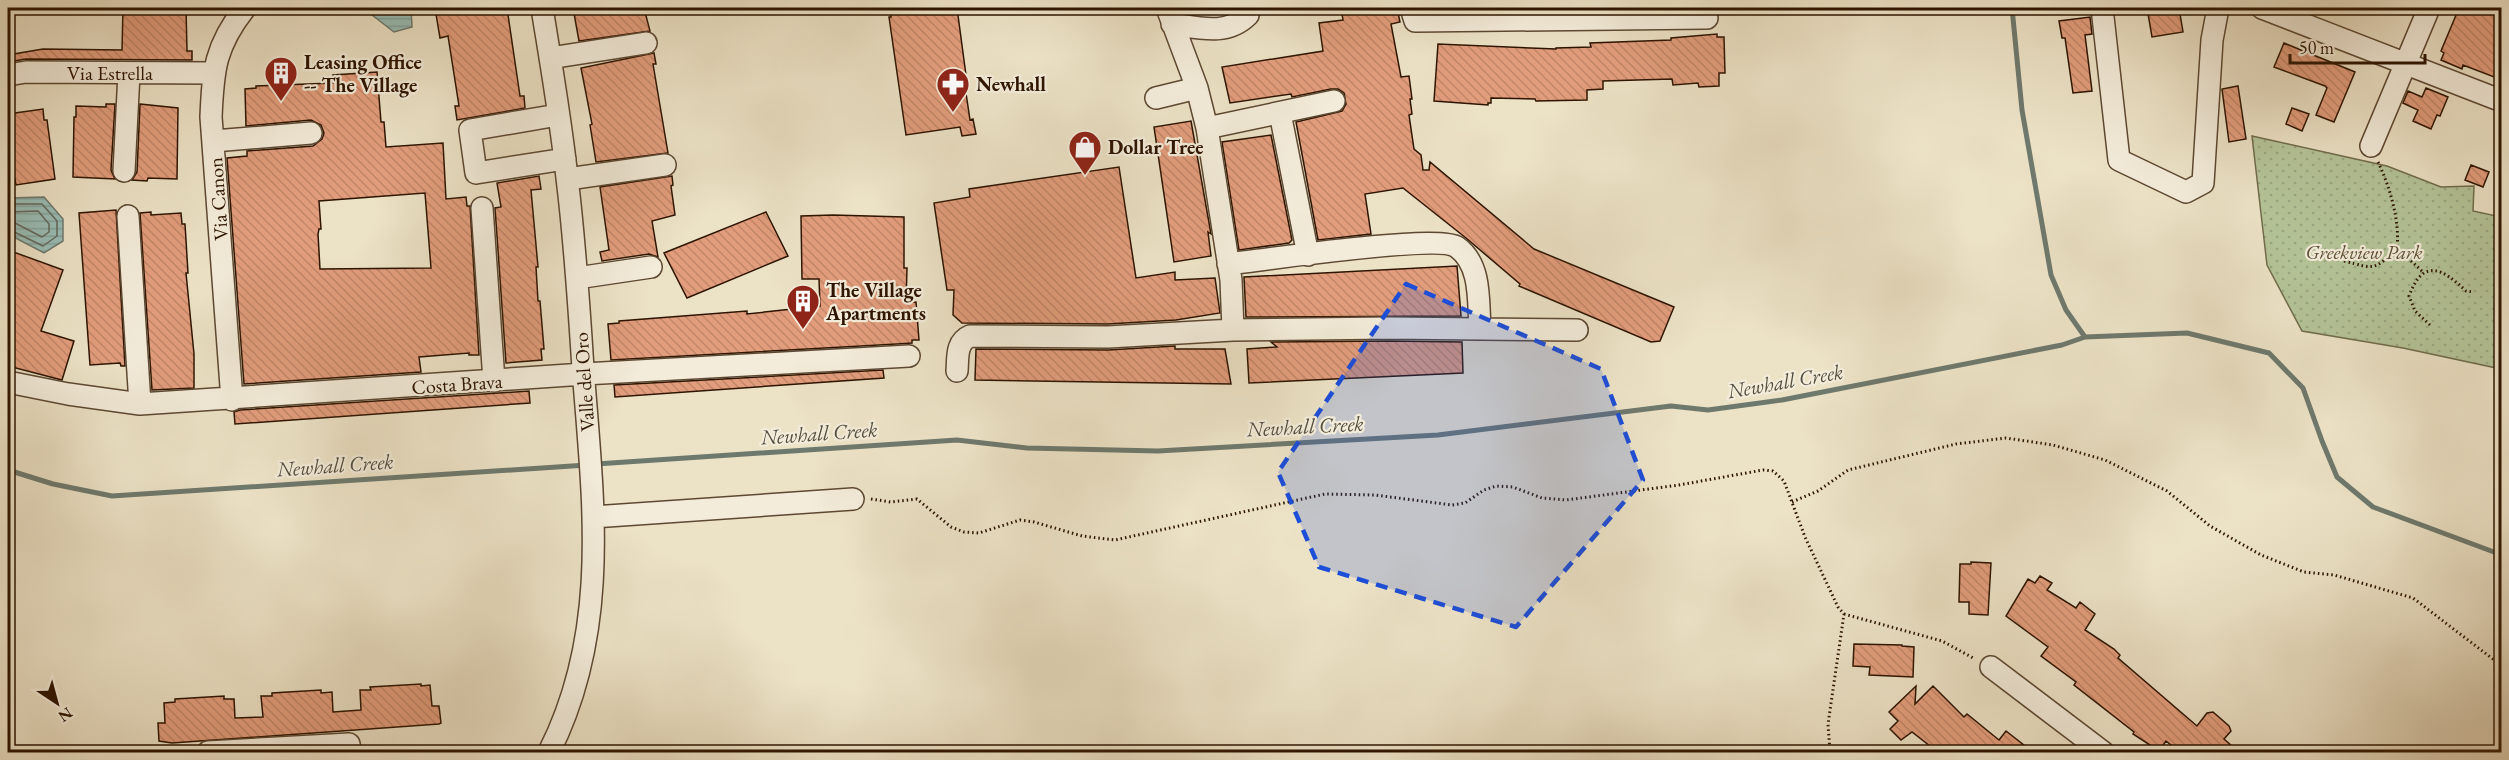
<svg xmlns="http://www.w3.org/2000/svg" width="2509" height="760" font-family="'EB Garamond',serif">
	<defs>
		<pattern id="grass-dots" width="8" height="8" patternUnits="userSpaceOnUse" patternTransform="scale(1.5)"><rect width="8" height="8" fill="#b4c498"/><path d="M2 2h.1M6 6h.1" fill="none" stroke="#9ba881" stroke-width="1.8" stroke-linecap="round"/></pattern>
		<pattern id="water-rules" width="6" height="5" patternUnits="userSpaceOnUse" patternTransform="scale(1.5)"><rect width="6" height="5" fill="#99bdb6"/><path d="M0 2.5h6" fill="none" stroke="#84a29b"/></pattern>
		<pattern id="building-back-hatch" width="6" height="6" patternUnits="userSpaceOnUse" patternTransform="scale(1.5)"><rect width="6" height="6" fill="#e29d7c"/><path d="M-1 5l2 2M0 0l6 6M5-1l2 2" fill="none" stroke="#c28669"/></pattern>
	</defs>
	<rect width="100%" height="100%" fill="#ece2c6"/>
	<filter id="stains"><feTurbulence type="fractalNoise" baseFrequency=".00333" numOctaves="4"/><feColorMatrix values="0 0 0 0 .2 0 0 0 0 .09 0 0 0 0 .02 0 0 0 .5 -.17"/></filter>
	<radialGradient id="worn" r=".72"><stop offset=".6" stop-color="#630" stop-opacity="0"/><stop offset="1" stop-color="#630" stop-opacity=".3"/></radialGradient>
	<path fill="url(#grass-dots)" stroke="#706c4c" stroke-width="1.5" d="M 2252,136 L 2387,166 L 2441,187 L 2474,186 L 2473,211 L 2501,217 L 2501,369 L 2403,348 L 2302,331 L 2267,265 Z"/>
	<path fill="url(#water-rules)" stroke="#6e796d" stroke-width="1.5" d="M 363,8 L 411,8 L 412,27 L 394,32 Z
		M 44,197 L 63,219 L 63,241 L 44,253 L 8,234 L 8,198 Z"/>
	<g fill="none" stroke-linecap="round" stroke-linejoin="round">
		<path stroke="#63685b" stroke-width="1.5" d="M 8,204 L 42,204 L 57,221 L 57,236 L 43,246 L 8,229
			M 8,212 L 38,211 L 49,224 L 49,232 L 42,237 L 15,223 L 8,221"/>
		<path stroke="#6e796d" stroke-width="5" d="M 2012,8 L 2022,110 L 2051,275 L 2066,310 L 2085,337
			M 596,464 L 957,440 L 1027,448 L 1158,451 L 1438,435 L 1671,406 L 1708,410 L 1782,400 L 2062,345 L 2085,337 L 2187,333 L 2269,353 L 2303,388 L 2322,441 L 2337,477 L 2373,507 L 2502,555
			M 8,470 L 53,484 L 112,496 L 587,465"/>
	</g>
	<path fill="url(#building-back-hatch)" stroke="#2d1400" stroke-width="1.5" fill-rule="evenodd" d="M 123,8 L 186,8 L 187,51 L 192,51 L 192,60 L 26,59 L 8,62 L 8,55 L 43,49 L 122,50 Z
		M 435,8 L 507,8 L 520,96 L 524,96 L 525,108 L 457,120 L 455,106 L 459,106 L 448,36 L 440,38 Z
		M 573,8 L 644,8 L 650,31 L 579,41 Z
		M 889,8 L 957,8 L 968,90 L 966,93 L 970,120 L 973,119 L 976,134 L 962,136 L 960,127 L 906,135 L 889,17 L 891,17 Z
		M 1341,8 L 1397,8 L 1400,22 L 1391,24 L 1401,77 L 1409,76 L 1412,99 L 1410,99 L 1412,114 L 1409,115 L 1414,149 L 1421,155 L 1423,170 L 1429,170 L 1430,162 L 1534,249 L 1674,307 L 1660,341 L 1651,342 L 1519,286 L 1520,284 L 1466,238 L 1403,188 L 1365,194 L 1371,234 L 1318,240 L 1296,122 L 1342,111 L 1346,104 L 1344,93 L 1338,89 L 1331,89 L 1292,97 L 1291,94 L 1230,103 L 1222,67 L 1323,51 L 1319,23 L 1343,20 Z
		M 2147,8 L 2179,8 L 2183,32 L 2152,37 Z
		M 2459,8 L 2502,8 L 2502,80 L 2463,65 L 2462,69 L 2441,60 L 2444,53 L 2441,51 Z
		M 2090,17 L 2092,34 L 2085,35 L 2092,91 L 2073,93 L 2065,38 L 2062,38 L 2059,21 Z
		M 1717,34 L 1717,37 L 1724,37 L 1725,73 L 1719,73 L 1719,86 L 1699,87 L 1698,83 L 1673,85 L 1672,79 L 1603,81 L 1603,89 L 1587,90 L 1587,100 L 1536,101 L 1535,99 L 1491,98 L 1491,103 L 1488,103 L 1488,105 L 1434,101 L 1438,44 L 1556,49 L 1556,48 L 1591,47 L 1590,43 L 1671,40 L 1671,38 Z
		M 2284,43 L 2355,72 L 2334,122 L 2316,115 L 2327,88 L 2325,86 L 2274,67 Z
		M 654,53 L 656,64 L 653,64 L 668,153 L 596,162 L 590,125 L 592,124 L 581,68 Z
		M 377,72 L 381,122 L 384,122 L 386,147 L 443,143 L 446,199 L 466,197 L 467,206 L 470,206 L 479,355 L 469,355 L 469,353 L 419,357 L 421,372 L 244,384 L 227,158 L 247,156 L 247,151 L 313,146 L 322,139 L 324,133 L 321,125 L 311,120 L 246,126 L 245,89 L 256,88 L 256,86 L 333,83 L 333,75 ZM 425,193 L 431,268 L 320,269 L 318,234 L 319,229 L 321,229 L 319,201 Z
		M 2238,86 L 2246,139 L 2229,142 L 2222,89 Z
		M 2426,88 L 2448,97 L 2440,116 L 2437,115 L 2431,129 L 2413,121 L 2418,110 L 2403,103 L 2408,91 L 2422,97 Z
		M 106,104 L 115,104 L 111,170 L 115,179 L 73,177 L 74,117 L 76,117 L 76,106 L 106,107 Z
		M 140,104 L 178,108 L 177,179 L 148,178 L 147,181 L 132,180 L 137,172 Z
		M 2292,108 L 2309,114 L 2302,131 L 2286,124 Z
		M 43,109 L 44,120 L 47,120 L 55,179 L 16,185 L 15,179 L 13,179 L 8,146 L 8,114 Z
		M 1191,121 L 1211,234 L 1208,232 L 1211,256 L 1174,262 L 1154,127 Z
		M 1271,135 L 1292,240 L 1289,243 L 1239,250 L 1222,142 Z
		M 2471,165 L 2489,172 L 2483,187 L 2465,180 Z
		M 1119,167 L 1136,278 L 1175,272 L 1175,280 L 1215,278 L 1220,313 L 1176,320 L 1108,324 L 962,323 L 953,315 L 954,290 L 947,290 L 934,203 L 970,197 L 969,189 Z
		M 539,176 L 541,189 L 531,190 L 538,267 L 536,267 L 538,301 L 540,301 L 544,349 L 541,349 L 542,360 L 506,363 L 495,208 L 501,207 L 497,183 Z
		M 672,176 L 673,185 L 671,186 L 675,215 L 652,221 L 658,257 L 649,254 L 602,261 L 600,252 L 609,250 L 600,187 Z
		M 116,210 L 125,366 L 121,366 L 120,363 L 90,365 L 79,213 Z
		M 151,212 L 151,215 L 181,213 L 182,224 L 185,224 L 188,273 L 186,273 L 194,354 L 194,388 L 152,390 L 140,213 Z
		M 766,212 L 788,256 L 687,298 L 664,253 Z
		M 833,215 L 904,217 L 904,268 L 907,268 L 906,303 L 916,302 L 919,340 L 912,340 L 912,343 L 897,344 L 611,360 L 608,324 L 619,323 L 619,321 L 747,311 L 747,314 L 820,306 L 819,279 L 802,279 L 801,216 Z
		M 8,250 L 63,270 L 41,331 L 74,341 L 62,380 L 8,366 Z
		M 1457,266 L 1461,316 L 1246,317 L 1244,277 Z
		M 1389,341 L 1462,342 L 1463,373 L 1249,383 L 1247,349 L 1277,347 L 1271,342 Z
		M 1175,346 L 1175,349 L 1225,349 L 1231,384 L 975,380 L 976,349 L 1108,350 Z
		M 883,370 L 884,378 L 615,397 L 614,385 Z
		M 529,391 L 530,403 L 235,424 L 234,412 L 240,410 Z
		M 1971,562 L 1991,563 L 1988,615 L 1969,614 L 1969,602 L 1959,602 L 1960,564 L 1971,564 Z
		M 2040,576 L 2052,583 L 2047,590 L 2076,608 L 2080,602 L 2095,614 L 2085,630 L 2114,649 L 2120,655 L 2118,658 L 2197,726 L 2207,713 L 2213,712 L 2229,726 L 2231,731 L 2224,739 L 2240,753 L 2181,753 L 2166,741 L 2159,751 L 2133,734 L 2134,732 L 2074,685 L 2076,682 L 2041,656 L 2048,647 L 2006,616 L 2028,579 L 2035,583 Z
		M 1854,644 L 1902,645 L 1902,646 L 1914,647 L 1913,677 L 1869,675 L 1870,667 L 1853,666 Z
		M 421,684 L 421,686 L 430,685 L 432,706 L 439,706 L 441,723 L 439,724 L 172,743 L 159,741 L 158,723 L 165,723 L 164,703 L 175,702 L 175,699 L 224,696 L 224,699 L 234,699 L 235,718 L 263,717 L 261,696 L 272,696 L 272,693 L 321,690 L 321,693 L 332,692 L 333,712 L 361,710 L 360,690 L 371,690 L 370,687 Z
		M 1916,686 L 1915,704 L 1933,686 L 1964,717 L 1967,714 L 1999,740 L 2006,731 L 2034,753 L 1939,753 L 1912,732 L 1901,740 L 1890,729 L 1898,721 L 1889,712 Z"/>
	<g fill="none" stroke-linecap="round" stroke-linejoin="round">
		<defs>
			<path id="minor" d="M 542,8 C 551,64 561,121 567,178 C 575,242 579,305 583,369 C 593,500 611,630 549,752
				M 1167,8 L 1197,88 L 1207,128
				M 1411,8 L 1415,21 L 1707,18
				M 2102,8 L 2119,160 L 2186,192 L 2203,183 L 2212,40 L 2218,8
				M 2262,8 L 2502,101
				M 1172,24 C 1200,28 1227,36 1248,15 L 1246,8
				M 550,58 L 646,43
				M 8,75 L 26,72 L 213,73
				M 1156,98 L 1197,88
				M 1280,113 L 1308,255
				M 558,115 L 470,130 L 476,173 L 565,159
				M 214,141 L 311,133
				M 2371,146 L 2429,8
				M 124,171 L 129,73
				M 568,179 L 665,165
				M 482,208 L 494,381
				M 128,216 L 140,404
				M 1228,264 C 1263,260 1437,234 1457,247 C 1482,265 1478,302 1480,329
				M 577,278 L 651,267
				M 1233,330 L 1389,328 L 1577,330
				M 957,371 C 958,357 956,342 970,336 L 1108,337 L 1233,330 L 1231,280 L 1207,128 L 1334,101
				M 8,382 L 68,394 L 140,404 L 584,374 L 909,356
				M 232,400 L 211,117 C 213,70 215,46 245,8
				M 593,517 L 853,499
				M 1991,667 L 2103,752
				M 208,752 L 349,744 L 350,752"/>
		</defs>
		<use href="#minor" stroke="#5d4832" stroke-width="24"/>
		<path stroke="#2d1400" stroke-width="3" stroke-dasharray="1.5 3" stroke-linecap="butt" d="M 2378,162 C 2390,187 2400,221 2397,248 L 2423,272
			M 2344,261 C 2375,269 2374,271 2397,248
			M 2430,325 L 2415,311 L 2409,296 C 2423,258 2442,268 2466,291 L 2474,292
			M 871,499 L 891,502 L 917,499 L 951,527 L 964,532 L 979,533 L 1020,520 L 1034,522 L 1082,536 L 1115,540 L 1325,494 L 1375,495 L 1452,505 L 1465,503 L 1484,490 L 1496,486 L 1513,487 L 1542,498 L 1566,500 L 1679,485 L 1763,470 L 1773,471 L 1784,481 L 1805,537 L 1838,607 L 1844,614 L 1828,724 L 1830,752
			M 1792,502 L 1818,491 L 1848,470 L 1956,444 L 2006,438 L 2053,445 L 2105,460 L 2167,491 L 2210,526 L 2261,555 L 2304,572 L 2334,575 L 2413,598 L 2502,666
			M 1844,614 L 1942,641 L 1975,659"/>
		<use href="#minor" stroke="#f3ecda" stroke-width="21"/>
	</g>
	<path fill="#1d4ed8" fill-opacity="0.2" stroke="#1d4ed8" stroke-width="4.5" stroke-dasharray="12 8" stroke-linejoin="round" d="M 1406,284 L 1601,369 L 1643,480 L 1516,627 L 1319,567 L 1278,472 Z"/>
	<defs>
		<symbol id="building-pin" viewBox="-11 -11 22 30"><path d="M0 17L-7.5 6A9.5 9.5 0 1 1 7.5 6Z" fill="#8f2418" stroke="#f3ecda"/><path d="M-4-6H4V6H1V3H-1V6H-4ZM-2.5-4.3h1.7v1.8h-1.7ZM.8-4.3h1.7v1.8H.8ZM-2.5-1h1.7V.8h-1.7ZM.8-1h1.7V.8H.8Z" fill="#fff"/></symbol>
		<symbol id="pharmacy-pin" viewBox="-11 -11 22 30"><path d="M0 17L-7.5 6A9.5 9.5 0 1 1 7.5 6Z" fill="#8f2418" stroke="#f3ecda"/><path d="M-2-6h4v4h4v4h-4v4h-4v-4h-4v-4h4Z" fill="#fff"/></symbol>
		<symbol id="shop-pin" viewBox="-11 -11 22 30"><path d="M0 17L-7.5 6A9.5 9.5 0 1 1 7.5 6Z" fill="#8f2418" stroke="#f3ecda"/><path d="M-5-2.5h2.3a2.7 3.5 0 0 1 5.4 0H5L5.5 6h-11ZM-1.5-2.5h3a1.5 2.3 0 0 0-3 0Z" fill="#fff"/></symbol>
	</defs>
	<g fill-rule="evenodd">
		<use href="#building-pin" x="262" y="54" width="38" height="52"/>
		<use href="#pharmacy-pin" x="934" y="65" width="38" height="52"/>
		<use href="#shop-pin" x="1066" y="128" width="38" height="52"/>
		<use href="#building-pin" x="784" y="282" width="38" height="52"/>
	</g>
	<g text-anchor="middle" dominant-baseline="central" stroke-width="4.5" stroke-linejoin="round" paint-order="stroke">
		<g font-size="20" font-weight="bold" fill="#2d1400" stroke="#f3ecda" text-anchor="start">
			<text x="304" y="62">Leasing Office<tspan x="304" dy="23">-- The Village</tspan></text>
			<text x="976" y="84">Newhall</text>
			<text x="1108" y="147">Dollar Tree</text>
			<text x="826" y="290">The Village<tspan x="826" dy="23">Apartments</tspan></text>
		</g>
		<g font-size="20" fill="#2d1400" stroke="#f3ecda">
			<text x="110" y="73">Via Estrella</text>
			<text transform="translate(218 199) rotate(-94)">Via Canon</text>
			<text transform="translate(584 382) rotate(-94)">Valle del Oro</text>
			<text transform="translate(457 384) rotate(-4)">Costa Brava</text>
		</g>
		<g font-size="20" font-style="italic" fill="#5c5235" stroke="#f3ecda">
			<text x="2364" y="252">Greekview Park</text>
		</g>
		<g font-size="21" font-style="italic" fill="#534f40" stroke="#f3ecda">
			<text transform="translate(1785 381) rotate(-10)">Newhall Creek</text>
			<text transform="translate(1305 426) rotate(-3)">Newhall Creek</text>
			<text transform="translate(819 433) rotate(-4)">Newhall Creek</text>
			<text transform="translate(335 465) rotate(-4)">Newhall Creek</text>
		</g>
	</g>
	<rect width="2509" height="760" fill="none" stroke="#ece2c6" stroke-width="30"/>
	<rect x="9" y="9" width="2491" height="742" fill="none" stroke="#2d1400" stroke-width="3"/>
	<rect x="15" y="15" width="2479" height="730" fill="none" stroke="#2d1400" stroke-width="1.5"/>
	<g transform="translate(57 703) rotate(144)" stroke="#f3ecda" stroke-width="4.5" paint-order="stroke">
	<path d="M0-4.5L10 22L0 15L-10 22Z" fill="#2d1400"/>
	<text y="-9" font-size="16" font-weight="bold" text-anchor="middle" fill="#2d1400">N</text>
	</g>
	<path d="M2290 54v9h135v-9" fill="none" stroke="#2d1400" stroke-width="3"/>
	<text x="2299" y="54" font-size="18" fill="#2d1400" stroke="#f3ecda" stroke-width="4.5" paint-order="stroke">50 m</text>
	<rect width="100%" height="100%" filter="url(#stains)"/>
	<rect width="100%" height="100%" fill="url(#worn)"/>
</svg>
